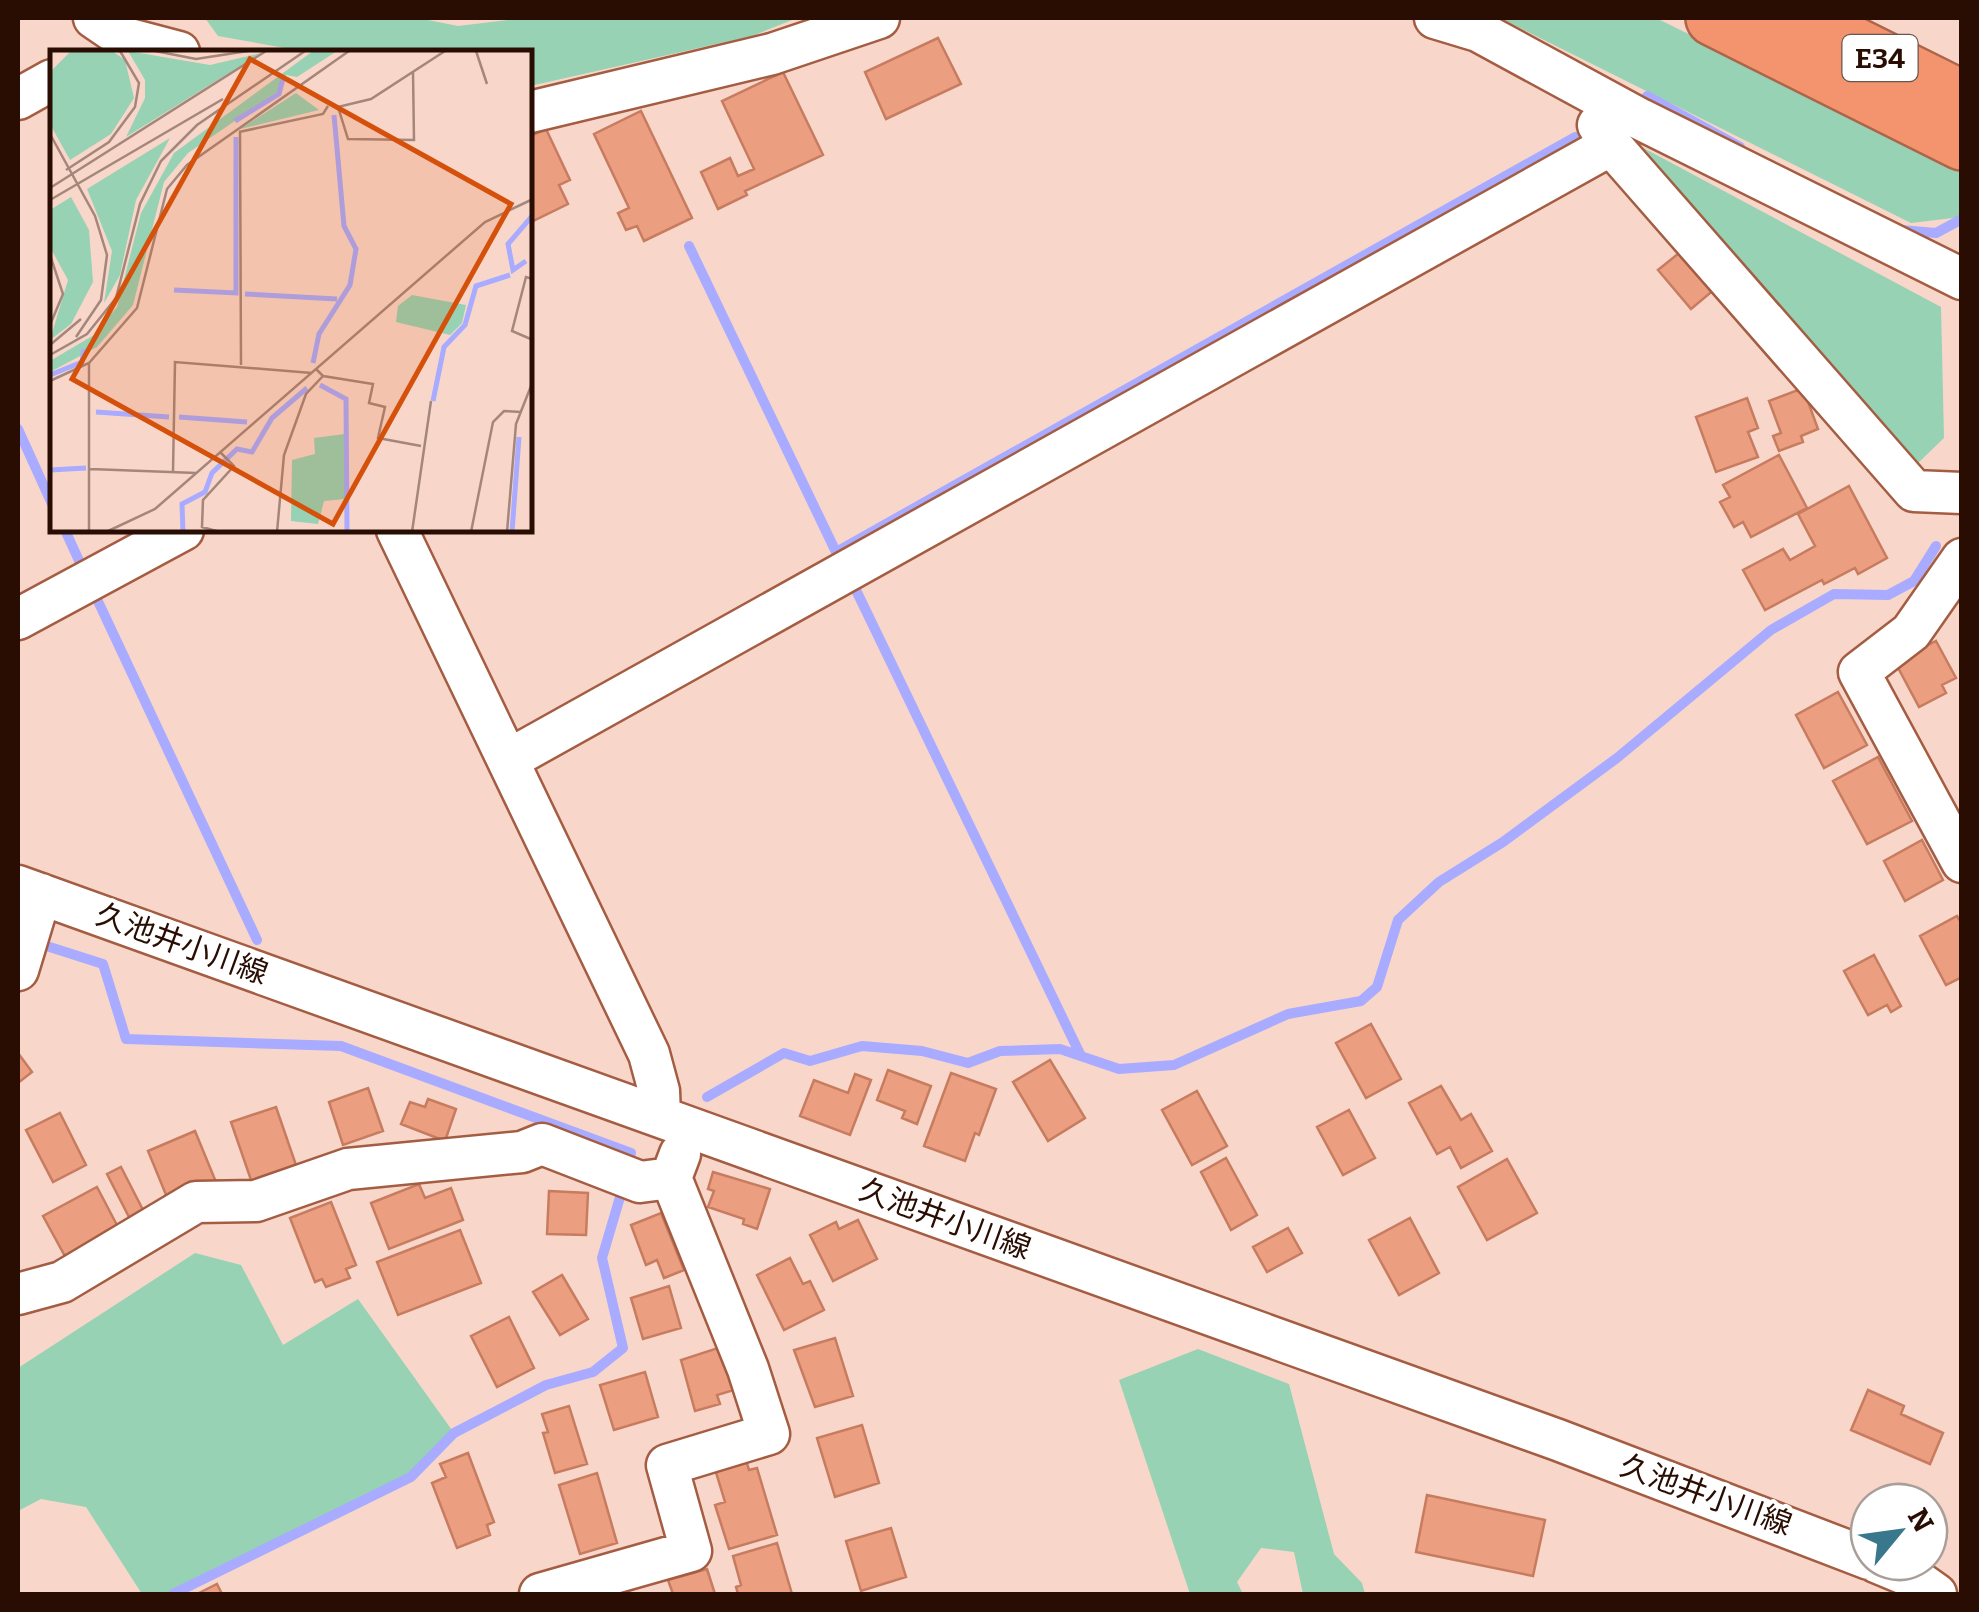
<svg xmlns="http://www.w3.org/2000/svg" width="1979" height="1612" font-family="Bitter,'Noto Sans JP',serif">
	<rect width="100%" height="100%" fill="#f8d7ca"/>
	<path fill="#96d2b3" d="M 205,18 L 418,18 L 458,26 L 524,18 L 797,18 L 752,36 L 530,86 L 530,52 L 307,52 L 218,36 Z
		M 1500,18 L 1656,18 L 1961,168 L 1961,217 L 1911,223 Z
		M 1621,136 L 1941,307 L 1944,438 L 1918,463 Z
		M 195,1253 L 241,1265 L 283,1345 L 358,1299 L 454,1433 L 411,1477 L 173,1594 L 142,1594 L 86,1507 L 41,1499 L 18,1511 L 18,1368 Z
		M 1198,1349 L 1289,1384 L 1334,1554 L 1362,1583 L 1365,1594 L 1303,1594 L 1294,1552 L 1261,1548 L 1237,1582 L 1243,1594 L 1190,1594 L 1119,1380 Z"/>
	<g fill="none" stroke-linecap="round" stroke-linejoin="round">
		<path stroke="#a8abff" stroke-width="10" d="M 1647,96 L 1740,147
			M 1901,230 L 1936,233 L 1962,219
			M 689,246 L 836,552 L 1575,137
			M 18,429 L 52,504
			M 65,530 L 81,565
			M 854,586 L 1081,1056
			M 96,597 L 257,940
			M 34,942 L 103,964 L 126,1039 L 341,1046 L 631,1153 L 628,1166
			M 707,1097 L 784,1053 L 810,1061 L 862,1046 L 922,1051 L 968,1063 L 1000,1051 L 1060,1049 L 1119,1069 L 1174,1065 L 1288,1014 L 1361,1001 L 1377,987 L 1398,920 L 1439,882 L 1503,842 L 1617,758 L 1771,630 L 1834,594 L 1888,595 L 1914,581 L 1936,546
			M 173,1594 L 411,1477 L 454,1433 L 546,1385 L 593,1372 L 623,1348 L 602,1258 L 623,1187"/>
	</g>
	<path fill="#ec9e81" stroke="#c77c60" stroke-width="2.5" d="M 938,38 L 961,84 L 886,119 L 865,72 Z
		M 783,72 L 823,155 L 745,191 L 747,195 L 718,209 L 701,172 L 730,158 L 738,176 L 754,169 L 722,101 Z
		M 641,111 L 692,218 L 644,241 L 637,226 L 626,230 L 618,213 L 629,208 L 594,134 Z
		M 546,129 L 570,180 L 559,185 L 568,204 L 533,221 L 530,214 L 530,136 Z
		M 1684,249 L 1716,288 L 1691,309 L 1658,270 Z
		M 1803,388 L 1818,429 L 1801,436 L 1803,442 L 1779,451 L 1773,436 L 1781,433 L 1769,401 Z
		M 1747,398 L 1758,428 L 1748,432 L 1758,457 L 1716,472 L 1696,417 Z
		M 1779,455 L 1807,508 L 1751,537 L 1743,522 L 1734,527 L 1720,502 L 1730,497 L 1723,485 Z
		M 1849,486 L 1887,558 L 1858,574 L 1855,568 L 1824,584 L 1822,580 L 1765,610 L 1743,570 L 1783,549 L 1790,560 L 1815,546 L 1798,514 Z
		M 1936,641 L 1956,678 L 1942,685 L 1946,693 L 1919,707 L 1895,662 Z
		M 1838,692 L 1867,745 L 1824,768 L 1796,715 Z
		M 1878,757 L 1912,821 L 1867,844 L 1833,781 Z
		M 1922,840 L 1943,880 L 1905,901 L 1884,861 Z
		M 1957,916 L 1962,924 L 1962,977 L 1946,985 L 1920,936 Z
		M 1874,955 L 1901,1006 L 1891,1012 L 1887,1005 L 1868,1015 L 1844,971 Z
		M 1371,1024 L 1401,1079 L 1366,1098 L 1336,1043 Z
		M 18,1053 L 32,1072 L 18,1083 Z
		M 1050,1060 L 1085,1118 L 1048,1141 L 1013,1082 Z
		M 888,1070 L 931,1086 L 917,1124 L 902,1118 L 905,1111 L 877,1100 Z
		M 951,1073 L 996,1089 L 979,1135 L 975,1133 L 965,1161 L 924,1146 Z
		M 855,1074 L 871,1080 L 850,1135 L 800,1116 L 814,1080 L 848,1093 Z
		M 1441,1086 L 1461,1120 L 1471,1114 L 1492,1151 L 1461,1168 L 1450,1147 L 1437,1154 L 1409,1103 Z
		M 368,1088 L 383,1131 L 343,1145 L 329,1102 Z
		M 1197,1091 L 1227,1146 L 1192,1165 L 1162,1110 Z
		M 428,1099 L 456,1109 L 445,1141 L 401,1124 L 410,1102 L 425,1107 Z
		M 276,1107 L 297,1168 L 252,1183 L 231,1122 Z
		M 1349,1110 L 1375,1158 L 1343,1175 L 1317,1127 Z
		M 60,1113 L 86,1165 L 53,1182 L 26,1130 Z
		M 195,1131 L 216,1182 L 169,1202 L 148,1151 Z
		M 1226,1158 L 1257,1215 L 1231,1230 L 1201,1172 Z
		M 1507,1159 L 1537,1213 L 1487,1240 L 1458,1187 Z
		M 121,1167 L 143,1210 L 129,1217 L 107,1174 Z
		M 713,1172 L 770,1189 L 757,1229 L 743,1224 L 744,1219 L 708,1207 L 714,1191 L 708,1189 Z
		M 419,1184 L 425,1198 L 451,1188 L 463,1220 L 389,1249 L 371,1203 Z
		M 97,1187 L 119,1229 L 66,1258 L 43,1216 Z
		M 549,1191 L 588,1193 L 586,1235 L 547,1234 Z
		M 331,1202 L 356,1265 L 346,1269 L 350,1278 L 326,1287 L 322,1279 L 315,1282 L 290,1218 Z
		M 661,1213 L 684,1270 L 664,1278 L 657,1260 L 646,1265 L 631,1225 Z
		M 1410,1218 L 1439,1273 L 1399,1295 L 1369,1240 Z
		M 858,1220 L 877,1259 L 833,1281 L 810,1235 L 836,1222 L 839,1229 Z
		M 1288,1228 L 1302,1253 L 1267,1272 L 1253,1247 Z
		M 460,1230 L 481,1283 L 398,1315 L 377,1262 Z
		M 790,1258 L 803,1284 L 810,1281 L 824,1310 L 784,1330 L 757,1275 Z
		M 562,1275 L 588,1319 L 560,1335 L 533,1292 Z
		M 669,1286 L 681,1328 L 643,1339 L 631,1298 Z
		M 509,1317 L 534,1368 L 497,1387 L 471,1336 Z
		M 835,1338 L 853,1396 L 815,1407 L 794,1350 Z
		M 721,1347 L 734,1390 L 717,1395 L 720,1404 L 695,1411 L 681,1360 Z
		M 645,1372 L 658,1417 L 614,1430 L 600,1385 Z
		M 1868,1390 L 1904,1406 L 1901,1414 L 1943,1433 L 1930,1464 L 1851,1430 Z
		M 569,1406 L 587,1464 L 555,1473 L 543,1433 L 548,1432 L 542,1414 Z
		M 862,1425 L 879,1483 L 835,1497 L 817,1438 Z
		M 468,1453 L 494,1522 L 487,1525 L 490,1535 L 457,1548 L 432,1483 L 446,1477 L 440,1464 Z
		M 746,1460 L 749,1470 L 757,1468 L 777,1535 L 729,1549 L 715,1505 L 725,1502 L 715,1469 Z
		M 597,1473 L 617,1543 L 580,1554 L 559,1485 Z
		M 1427,1495 L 1545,1520 L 1533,1576 L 1416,1552 Z
		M 891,1528 L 906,1577 L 861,1591 L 846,1541 Z
		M 777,1543 L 792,1594 L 738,1594 L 736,1587 L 741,1585 L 733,1556 Z
		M 707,1569 L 715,1594 L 673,1594 L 668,1580 Z
		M 217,1584 L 222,1594 L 197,1594 Z"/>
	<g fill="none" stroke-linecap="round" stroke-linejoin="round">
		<defs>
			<path id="minor" d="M 94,18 L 122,37 L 179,52
				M 1435,18 L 1478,31 L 1640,119 L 1962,279
				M 18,99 L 52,80
				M 530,112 L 772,54 L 879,18
				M 1598,125 L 1611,145 L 1914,491 L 1962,493
				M 397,530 L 649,1054 L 659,1091 L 660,1116
				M 1962,559 L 1911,632 L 1859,672 L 1962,862
				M 18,619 L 183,530
				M 508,760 L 1611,145
				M 18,886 L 1558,1440 L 1869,1559
				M 18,970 L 41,894
				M 18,1294 L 62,1282 L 196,1202 L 256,1201 L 348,1169 L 522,1152 L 542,1144 L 640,1182 L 671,1178
				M 1876,1562 L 1912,1577 L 1936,1594
				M 540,1594 L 691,1551 L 667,1465 L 769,1434 L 748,1369 L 671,1178 L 680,1154"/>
			<path id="highway" d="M 1714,18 L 1962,142
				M 1799,18 L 1962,99"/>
		</defs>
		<use href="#minor" stroke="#a45d42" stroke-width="45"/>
		<use href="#highway" stroke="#ac6549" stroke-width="60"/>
		<use href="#minor" stroke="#fff" stroke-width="40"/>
		<use href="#highway" stroke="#f3946f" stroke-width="55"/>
	</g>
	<g text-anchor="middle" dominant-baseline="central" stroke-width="8" stroke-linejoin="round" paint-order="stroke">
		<rect fill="#fff" stroke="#69564f" stroke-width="2.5" x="1842.5" y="35" width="75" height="46" rx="8"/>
		<g font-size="28" font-weight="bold" fill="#290d03">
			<text x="1880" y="58">E34</text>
		</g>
		<g font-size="30" fill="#290d03" stroke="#fff">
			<text transform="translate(182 944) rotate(20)">久池井小川線</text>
			<text transform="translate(945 1219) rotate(20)">久池井小川線</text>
			<text transform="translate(1706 1495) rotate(20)">久池井小川線</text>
		</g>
	</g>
	<g transform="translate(50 50)">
		<rect width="482" height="482" fill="#f8d7ca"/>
		<path d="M 21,1 L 62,1 L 75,10 L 84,48 L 61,84 L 20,110 L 0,74 L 0,22 ZM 78,1 L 160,15 L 211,3 L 76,87 L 95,48 L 95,30 ZM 263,1 L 287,1 L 247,27 L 236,25 L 230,40 L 138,103 L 114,132 L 83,255 L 47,297 L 0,322 L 0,311 L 44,285 L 67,257 L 91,163 L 124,103 ZM 246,43 L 269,60 L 190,79 ZM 120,88 L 86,150 L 70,225 L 54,253 L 62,201 L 37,139 ZM 21,147 L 39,180 L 43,232 L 21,274 L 0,290 L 18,230 L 0,197 L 0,160 ZM 362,245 L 416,255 L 412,273 L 400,285 L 346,272 L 348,256 ZM 295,384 L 295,449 L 274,451 L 268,474 L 241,471 L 242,410 L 265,404 L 264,388 Z" fill="#96d2b3"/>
		<path fill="none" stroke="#a8abff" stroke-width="5" d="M 185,71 L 229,44 L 233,29M 476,211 L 463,220 L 458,194 L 483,165M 124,240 L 186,243 L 186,87M 195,244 L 287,249M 263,313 L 269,284 L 300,235 L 306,199 L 294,176 L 284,65M 0,325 L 32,312 L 34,299M 270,335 L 296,349 L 297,482M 383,351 L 394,297 L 415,275 L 426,236 L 460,225M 46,362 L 119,367M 129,367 L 197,372M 0,420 L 36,418M 133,482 L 132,454 L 155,442 L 162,423 L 187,399 L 202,402 L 222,368 L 257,338M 462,482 L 469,387"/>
		<path fill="none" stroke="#a5867a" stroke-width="2.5" d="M 105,1 L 146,9 L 198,1M 426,1 L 437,34M 237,28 L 288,57 L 321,49 L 395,1M 288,57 L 298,89 L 364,90 L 363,22M 189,82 L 273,64 L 278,56M 190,82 L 191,315M 0,84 L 45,166 L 57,205 L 51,250 L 26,287M 16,120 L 59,92 L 85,57 L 89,33 L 70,1M 0,138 L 216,1M 0,150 L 173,49M 0,205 L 13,244 L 0,275M 483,229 L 476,227 L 462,281 L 483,290M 0,295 L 31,269M 0,305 L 37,284 L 66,248 L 90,154 L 111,111 L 147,75 L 255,1M 39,313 L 39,482M 266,319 L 273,326 L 323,334 L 319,353 L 335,357 L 328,388 L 371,396M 0,331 L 39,313 L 87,258 L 117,139 L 137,115 L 299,1M 40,419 L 146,423M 123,422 L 125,312 L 262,323M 56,482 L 105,459 L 435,172 L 483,149M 170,482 L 152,477 L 153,450 L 184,416 L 171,403M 227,482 L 234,405 L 256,344 L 273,326M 362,482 L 381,351M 421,482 L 443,372 L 454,361 L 471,362M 457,482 L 466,374 L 483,331"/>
		<path fill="#d5510b" fill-opacity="0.15" stroke="#d5510b" stroke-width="5" d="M 200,9 L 461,154 L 283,474 L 22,329 Z"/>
		<rect width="482" height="482" fill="none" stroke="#290d03" stroke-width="5"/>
	</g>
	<rect width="1979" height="1612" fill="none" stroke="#290d03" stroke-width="40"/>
	<g transform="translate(1899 1532) rotate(61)"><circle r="48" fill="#ffffff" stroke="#a99e9a" stroke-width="2.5"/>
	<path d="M0-8L18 38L0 25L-18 38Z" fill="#38778c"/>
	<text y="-15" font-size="28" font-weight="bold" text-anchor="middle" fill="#290d03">N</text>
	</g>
</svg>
